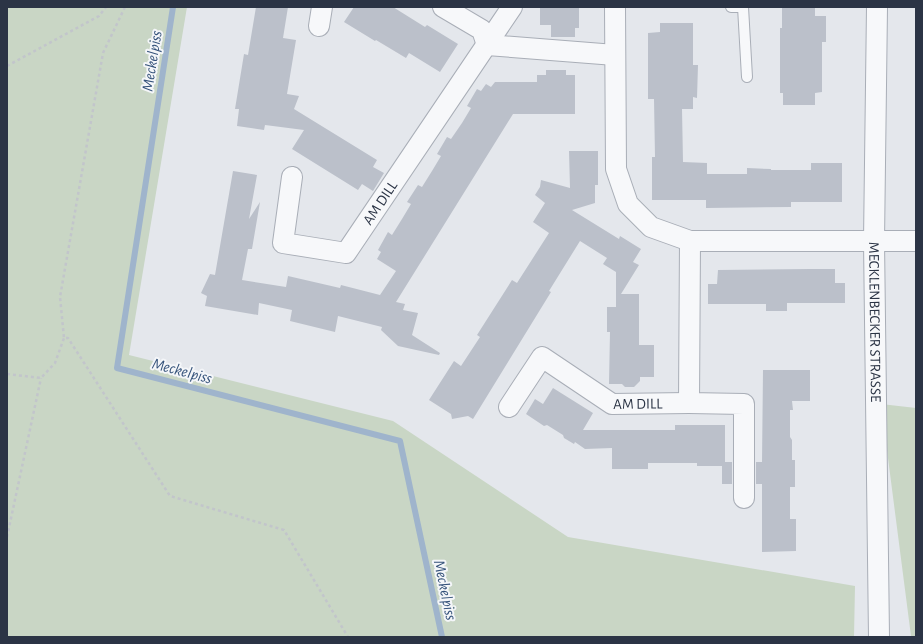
<svg xmlns="http://www.w3.org/2000/svg" width="923" height="644" font-family="'Alegreya Sans',sans-serif">
	<rect width="100%" height="100%" fill="#e4e7ec"/>
	<path fill="#c9d6c5" d="M 7,7 L 187,7 L 129,355 L 393,421 L 568,537 L 855,586 L 854,637 L 7,637 Z
		M 881,404 L 916,408 L 916,636 L 911,636 Z"/>
	<g fill="none" stroke-linecap="round" stroke-linejoin="round">
		<path stroke="#9fb4cc" stroke-width="6" d="M 173,7 L 117,368 L 400,441 L 442,637"/>
	</g>
	<path fill="#bbc0ca" d="M 256,7 L 288,7 L 283,38 L 296,40 L 287,94 L 299,96 L 294,109 L 377,160 L 373,167 L 384,173 L 373,191 L 362,184 L 358,190 L 292,149 L 304,130 L 265,125 L 264,130 L 237,126 L 239,109 L 235,109 L 244,54 L 248,55 Z
		M 354,7 L 393,7 L 425,27 L 427,25 L 458,44 L 440,72 L 409,53 L 406,58 L 376,40 L 375,41 L 344,22 Z
		M 540,7 L 579,7 L 579,28 L 575,28 L 575,37 L 551,37 L 551,25 L 540,25 Z
		M 782,7 L 815,7 L 815,16 L 826,16 L 826,42 L 822,42 L 822,92 L 815,93 L 815,105 L 783,105 L 783,93 L 780,93 L 780,28 L 782,28 Z
		M 660,23 L 693,23 L 693,65 L 698,65 L 697,98 L 693,97 L 693,109 L 682,109 L 683,162 L 707,163 L 707,174 L 747,174 L 747,168 L 771,169 L 771,170 L 811,170 L 811,163 L 842,163 L 842,202 L 791,202 L 791,207 L 706,208 L 706,200 L 652,200 L 652,157 L 655,157 L 654,99 L 648,99 L 648,33 L 660,32 Z
		M 546,70 L 566,70 L 566,75 L 575,75 L 575,114 L 513,114 L 396,302 L 405,304 L 403,310 L 418,313 L 412,335 L 440,353 L 439,355 L 398,346 L 381,330 L 382,327 L 338,316 L 335,332 L 290,321 L 292,310 L 259,303 L 258,315 L 205,306 L 207,296 L 201,293 L 210,274 L 215,275 L 233,171 L 257,175 L 249,219 L 260,202 L 252,249 L 248,249 L 242,280 L 286,287 L 288,276 L 340,288 L 341,285 L 380,295 L 396,271 L 377,259 L 381,252 L 378,250 L 388,232 L 392,235 L 402,219 L 411,204 L 407,202 L 418,185 L 422,187 L 432,171 L 441,156 L 437,154 L 447,137 L 451,139 L 462,123 L 471,108 L 467,106 L 477,89 L 481,91 L 486,84 L 491,87 L 495,82 L 537,82 L 537,75 L 546,75 Z
		M 569,151 L 598,151 L 598,185 L 595,185 L 595,203 L 572,210 L 619,239 L 620,236 L 641,249 L 633,262 L 639,265 L 621,294 L 639,294 L 639,345 L 654,345 L 654,377 L 640,377 L 640,381 L 634,387 L 625,387 L 622,384 L 609,384 L 610,332 L 607,332 L 607,307 L 616,307 L 616,272 L 603,264 L 607,258 L 580,241 L 549,291 L 551,292 L 473,419 L 468,416 L 452,419 L 451,414 L 429,400 L 454,361 L 461,366 L 480,337 L 477,335 L 512,280 L 517,283 L 549,233 L 533,222 L 545,203 L 535,195 L 540,187 L 541,180 L 570,188 Z
		M 810,269 L 835,269 L 835,283 L 845,283 L 845,303 L 787,303 L 787,311 L 766,311 L 766,304 L 708,304 L 708,284 L 717,284 L 718,270 Z
		M 763,370 L 810,370 L 810,401 L 792,401 L 793,410 L 790,410 L 790,437 L 792,440 L 792,460 L 795,460 L 795,487 L 790,487 L 790,519 L 796,519 L 796,551 L 762,552 L 762,484 L 756,484 L 756,462 L 762,462 Z
		M 553,388 L 593,413 L 583,430 L 675,430 L 675,425 L 725,425 L 725,462 L 732,462 L 732,484 L 722,484 L 722,466 L 697,466 L 697,463 L 648,463 L 648,469 L 612,469 L 612,448 L 585,449 L 575,442 L 574,444 L 564,438 L 563,435 L 547,425 L 544,426 L 526,414 L 535,399 L 543,404 Z"/>
	<g fill="none" stroke-linecap="round" stroke-linejoin="round">
		<defs>
			<path id="lane" d="M 731,7 L 743,7 L 747,77"/>
			<g id="street">
				<path d="M 443,7 L 482,30 L 487,45 L 615,55"/>
				<path d="M 615,7 L 616,169 L 628,204 L 651,227 L 690,241 L 916,241"/>
				<path id="s1" d="M 877,7 L 874,241 L 879,637"/>
				<path d="M 319,26 L 322,7"/>
				<path id="s2" d="M 292,177 L 283,243 L 346,253 L 512,7"/>
				<path d="M 690,241 L 689,403 L 744,404 L 744,498"/>
				<path id="s3" d="M 509,407 L 542,357 L 612,404 L 689,403"/>
			</g>
		</defs>
		<use href="#lane" stroke="#a9aeb7" stroke-width="12"/>
		<use href="#street" stroke="#a9aeb7" stroke-width="22"/>
		<path stroke="#c2c5cb" stroke-width="2.5" stroke-dasharray="3 3" stroke-linecap="butt" d="M 125,7 L 103,53 L 60,297 L 64,338 L 68,338 L 170,496 L 284,530 L 348,637
			M 7,66 L 99,16 L 106,7
			M 7,374 L 41,378 L 55,363 L 64,338
			M 7,537 L 41,378"/>
		<use href="#lane" stroke="#f7f8fa" stroke-width="10"/>
		<use href="#street" stroke="#f7f8fa" stroke-width="20"/>
	</g>
	<g text-anchor="middle" dominant-baseline="central" stroke-width="4" stroke-linejoin="round" paint-order="stroke">
		<g font-size="15" fill="#2b3445" stroke="#f4f6f9">
			<text stroke="none"><textPath href="#s2" startOffset="191">AM DILL</textPath></text>
			<text stroke="none"><textPath href="#s1" startOffset="315">MECKLENBECKER STRASSE</textPath></text>
			<text stroke="none"><textPath href="#s3" startOffset="170">AM DILL</textPath></text>
		</g>
		<g font-size="16" font-style="italic" fill="#34527a" stroke="#f4f6f9">
			<text transform="translate(152 61) rotate(-81)">Meckelpiss</text>
			<text transform="translate(182 371) rotate(15)">Meckelpiss</text>
			<text transform="translate(445 590) rotate(78)">Meckelpiss</text>
		</g>
	</g>
	<rect width="923" height="644" fill="none" stroke="#2b3445" stroke-width="16"/>
</svg>
